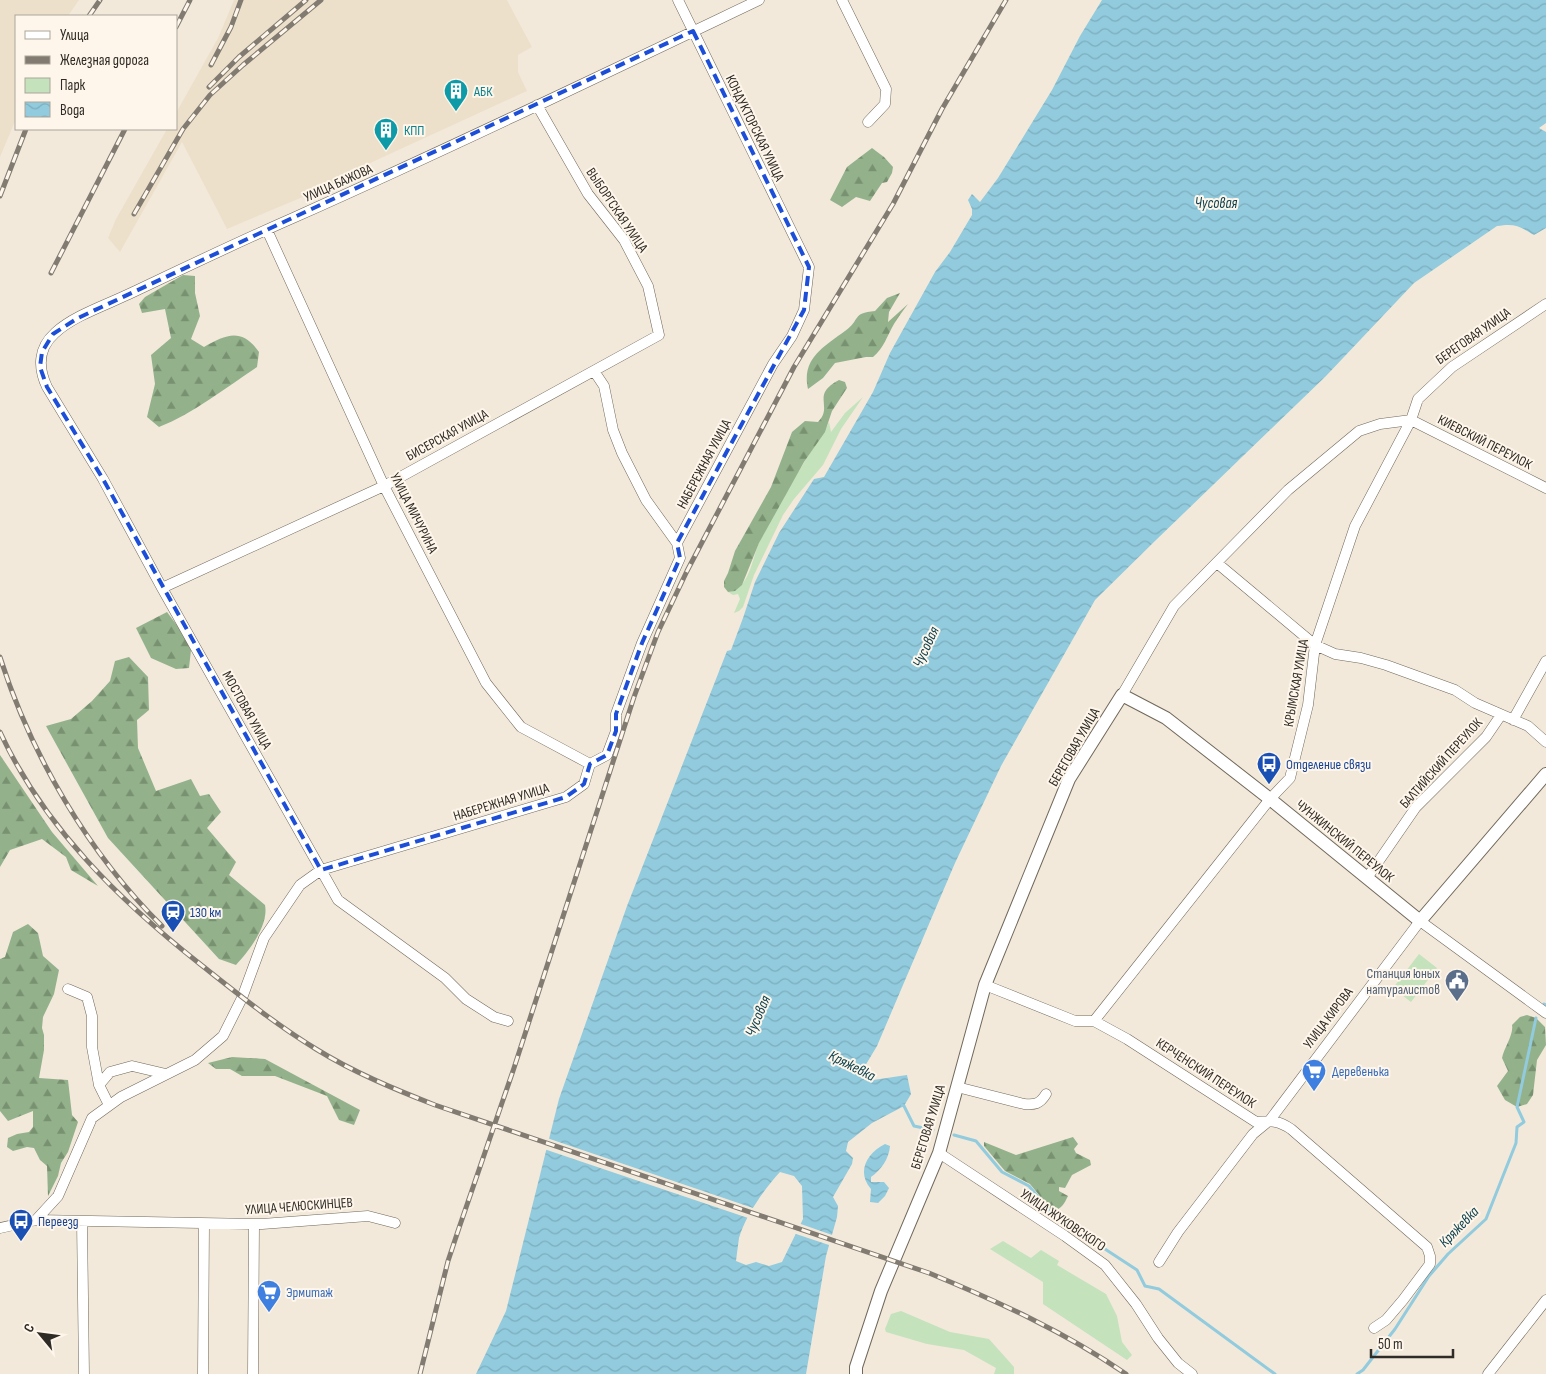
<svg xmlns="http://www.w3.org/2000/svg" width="1546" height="1374" font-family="'Sofia Sans Condensed',sans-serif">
	<defs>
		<pattern id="forest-firs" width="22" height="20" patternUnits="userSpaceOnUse" patternTransform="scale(1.25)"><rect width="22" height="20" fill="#93b28b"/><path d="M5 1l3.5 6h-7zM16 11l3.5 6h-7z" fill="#789171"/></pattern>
		<pattern id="water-waves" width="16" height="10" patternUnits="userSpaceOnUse" patternTransform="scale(1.25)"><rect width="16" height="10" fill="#91cbdd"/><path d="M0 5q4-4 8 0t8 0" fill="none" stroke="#7daebe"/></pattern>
	</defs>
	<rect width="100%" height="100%" fill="#f2e9da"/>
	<path fill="#ede0ca" d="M 0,0 L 79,0 L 68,16 L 16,16 L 16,119 L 0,157 Z
		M 234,0 L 507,0 L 532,47 L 518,55 L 518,72 L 527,91 L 368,164 L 367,170 L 227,229 L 182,142 L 120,252 L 108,238 L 116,219 L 167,129 L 176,129 L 176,113 L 218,38 Z"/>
	<path fill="#c4e2bc" d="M 863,397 L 841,429 L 823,465 L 794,499 L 783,515 L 754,575 L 743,607 L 739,611 L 734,613 L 740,599 L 738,594 L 733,595 L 728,592 C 749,590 752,559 759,543 C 772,515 789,487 805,461 C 813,448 823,436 829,422 L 831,432 L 845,413 Z
		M 1419,954 L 1437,968 L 1411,1002 L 1393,988 Z
		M 1003,1241 L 1031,1258 L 1041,1250 L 1059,1261 L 1057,1265 L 1106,1294 L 1117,1316 L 1122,1342 L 1132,1355 L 1127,1360 L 1043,1304 L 1043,1282 L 990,1249 Z
		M 901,1311 L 950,1332 L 989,1339 L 1014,1367 L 1014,1374 L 994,1374 L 996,1368 L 964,1350 L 927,1344 L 886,1332 L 885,1329 L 891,1314 Z"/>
	<path fill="url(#forest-firs)" d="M 872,148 L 884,157 L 893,167 L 892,173 L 887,182 L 882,183 L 870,201 L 856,197 L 842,207 L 830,200 L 847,167 Z
		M 183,275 L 195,276 L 195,293 L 200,316 L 191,339 L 204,347 C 226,335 241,327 259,352 L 257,367 C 225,388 194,413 159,427 L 147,417 L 155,384 L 151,355 L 171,338 L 165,309 L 142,313 L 139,304 L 145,297 Z
		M 900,293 L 889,312 L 888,322 L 908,304 C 903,311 898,317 894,324 C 887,336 884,348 873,357 L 866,357 L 835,363 L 823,378 L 808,389 C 801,358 825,346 845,331 C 861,320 851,313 875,311 L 887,298 Z
		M 839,380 L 845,382 L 847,388 L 832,411 L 825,432 L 804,462 L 759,543 L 742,585 L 735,591 L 728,592 L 724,587 L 724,581 L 728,573 L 735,551 L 771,487 L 792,432 L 805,421 L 818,422 C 834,406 810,395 839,380 Z
		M 167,612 L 185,636 L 191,650 L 189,668 L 176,669 L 151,658 L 136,628 Z
		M 129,657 L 148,677 L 149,710 L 137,720 L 138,748 L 156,791 L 191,779 L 200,796 L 209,794 L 221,812 L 207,828 L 236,862 L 229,875 L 265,905 C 269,925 249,951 236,965 L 219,959 L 108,838 L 46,726 L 71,719 L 92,701 L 110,681 L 115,661 Z
		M 0,755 L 52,832 L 98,886 L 71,870 L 66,857 L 42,839 L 10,850 L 0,867 Z
		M 28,924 L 38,933 L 43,956 L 59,970 L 54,994 L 43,1017 L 42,1028 L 44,1035 L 44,1050 L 39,1078 L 68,1080 L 72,1115 L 78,1122 L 68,1152 L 61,1163 L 58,1176 L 48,1196 L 47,1166 L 40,1160 L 34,1148 L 27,1147 L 13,1151 L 7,1147 L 8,1138 L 17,1134 L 29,1132 L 33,1127 L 33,1111 L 8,1121 L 0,1111 L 0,959 L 5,957 L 13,932 Z
		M 1527,1015 L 1536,1018 L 1545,1027 L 1546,1045 L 1537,1060 L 1533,1095 L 1527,1104 L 1517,1107 L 1505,1100 L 1497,1086 L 1508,1071 L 1502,1058 C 1504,1048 1514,1034 1512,1025 L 1520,1017 Z
		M 232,1057 L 265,1059 L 360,1110 L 354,1125 L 339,1120 L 327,1096 L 275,1076 L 242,1076 L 230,1069 L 216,1069 L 208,1063 Z
		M 1073,1137 L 1078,1144 L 1074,1149 L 1076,1153 L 1090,1160 L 1091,1165 L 1072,1175 L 1065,1188 L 1059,1187 L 1059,1191 L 1068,1196 C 1064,1204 1062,1209 1052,1211 L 1030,1184 L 1005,1171 L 984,1146 L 984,1142 L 1016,1155 Z"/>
	<path fill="url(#water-waves)" fill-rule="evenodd" d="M 1102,0 L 1546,0 L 1546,123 L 1539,128 L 1546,132 L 1546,228 L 1534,235 C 1519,226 1515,223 1497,226 L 1414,283 L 1326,376 L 1156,540 L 1095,600 L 1001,766 L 955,863 L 877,1046 L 865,1066 L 873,1080 L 907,1075 L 911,1094 L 904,1106 L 872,1123 L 848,1142 L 846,1151 L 853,1158 L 852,1164 L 833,1197 L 838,1206 L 837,1217 L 826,1256 L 806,1374 L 476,1374 L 506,1311 L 559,1099 L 627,906 L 727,651 L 731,650 L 743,618 L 755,582 L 779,533 L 814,479 L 824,477 L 873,392 L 890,353 L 935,272 L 950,252 L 972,215 L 972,209 L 968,200 L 972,194 L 980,202 L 998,178 L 1052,90 L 1080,36 ZM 780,1172 L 794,1176 L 802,1186 L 803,1219 L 782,1262 L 769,1266 L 756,1262 L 746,1265 L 736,1261 C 737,1253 738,1245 739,1238 C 745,1216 765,1188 780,1172 Z
		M 885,1144 L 890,1146 C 889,1159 881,1170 871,1177 L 871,1182 L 884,1182 L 889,1188 L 885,1196 L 878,1203 L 870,1202 L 871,1189 C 856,1172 867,1153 885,1144 Z"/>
	<path fill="#f2e9da" d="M 547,1138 L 756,1209 L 751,1219 L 544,1149 Z
		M 798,1223 L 835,1236 L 832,1246 L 793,1233 Z"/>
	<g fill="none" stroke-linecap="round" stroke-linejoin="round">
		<path stroke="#91cbdd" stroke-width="3" d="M 1544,1004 L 1546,1005
			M 902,1105 L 904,1106 L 914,1126 L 933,1130
			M 954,1135 L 976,1141 L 1002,1172 L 1029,1186 L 1053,1215 L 1137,1270 L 1145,1286 L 1159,1289 L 1275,1374
			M 1357,1374 L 1363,1370 L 1395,1329 L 1429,1276 L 1448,1254 L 1486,1219 L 1516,1143 L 1517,1127 L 1524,1122 L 1517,1107 L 1536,1018"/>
		<defs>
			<path id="minor" d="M 842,0 L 886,89 L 885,104 L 868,122
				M 267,230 L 384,486 L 486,683 L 521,727 L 590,764
				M 594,371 L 604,386 L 613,430 L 622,453 L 646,500 L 677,543
				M 1217,563 L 1315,645 L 1335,654 L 1361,658 L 1386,665 L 1455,690 L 1475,703 L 1528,726 L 1546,742
				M 162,588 L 384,486 L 659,335 L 648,286 L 624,240 L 588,194 L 537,105
				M 1122,695 L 1174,606 L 1288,490 L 1359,431 L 1380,424 L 1411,420 L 1418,399 L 1452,367 L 1546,304
				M 1513,720 L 1546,661
				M 1367,878 L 1416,807 L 1486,737 L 1501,715
				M 985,985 L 1075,1021 L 1094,1021 L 1127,1039 L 1256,1122 C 1271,1120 1279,1121 1291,1129 L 1427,1247 L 1430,1256 L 1430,1264 L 1403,1300 L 1386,1320 L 1374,1328
				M 68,989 L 87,997 L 92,1016 L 92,1047 L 99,1085
				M 508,1021 L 494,1017 L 466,999 L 445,978 L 338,900 L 162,588 L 103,479 L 47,387 C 38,368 38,348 55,333 C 73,316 106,305 129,294 C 184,268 238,242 293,218 C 450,148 604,74 759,0
				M 1094,1021 L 1270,799 L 1290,778 L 1308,705 L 1315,645 L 1355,526 L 1411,420 L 1546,488
				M 957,1087 L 1024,1104 C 1035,1105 1040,1104 1046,1094
				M 109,1105 L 99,1085 L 110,1072 L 132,1066 L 166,1074
				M 939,1153 L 1065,1236 L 1105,1265 L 1136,1304 L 1158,1338 L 1178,1363 L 1192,1374
				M 36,1220 L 58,1196 L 92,1118 L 121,1097 L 195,1060 L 223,1036 L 242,998 L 264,938 L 300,885 L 321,870 L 566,797 L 584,784 L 590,764 L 607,755 L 616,731 L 616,714 L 642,643 L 680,558 L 677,543 L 773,364 L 792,336 L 804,310 L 809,267 L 678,0
				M 82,1221 L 84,1374
				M 0,1228 L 36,1220 L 262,1224 L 368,1216 L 395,1223
				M 1159,1262 L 1178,1232 L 1253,1134 L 1270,1120 L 1420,921 L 1546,1013
				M 203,1374 L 204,1224
				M 253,1374 L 254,1224
				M 1488,1374 L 1546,1300"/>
			<path id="tertiary" d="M 856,1374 L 856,1367 L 881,1291 L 939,1153 L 985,985 L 1069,779 L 1122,695 L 1166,718 L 1270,799 L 1420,921 L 1546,774"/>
		</defs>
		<use href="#minor" stroke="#70685b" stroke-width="11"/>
		<use href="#tertiary" stroke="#70685b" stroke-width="14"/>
		<use href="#minor" stroke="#fff" stroke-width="10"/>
		<use href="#tertiary" stroke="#fff" stroke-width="12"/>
		<defs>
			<path id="rail" d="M 89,16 L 100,0
				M 176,27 L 190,0
				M 211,65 L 231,27 L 241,0
				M 209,87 L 239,57 L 306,0
				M 0,196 L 26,129
				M 134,214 L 183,129 L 210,95 L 243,65 L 321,0
				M 51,273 L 125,129
				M 0,657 C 31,755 89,854 162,926
				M 0,732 C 44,827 119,900 200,964 C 238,994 275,1024 316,1049 C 353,1072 394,1089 435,1105 L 929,1273 C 997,1301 1065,1332 1126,1374
				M 420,1374 L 448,1261 L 459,1228 L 514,1068 L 634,697 L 658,632 L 687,571 L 794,367 L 893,204 L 942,109 L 1006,0"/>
		</defs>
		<use href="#rail" stroke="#817b72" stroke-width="5"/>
		<use href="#rail" stroke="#fef6ea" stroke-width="3" stroke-dasharray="9" stroke-linecap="butt"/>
	</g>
	<path fill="none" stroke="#1d4ed8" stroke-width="4" stroke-dasharray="10 6" stroke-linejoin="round" d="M 693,31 L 809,267 L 804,310 L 677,543 L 680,558 L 642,643 L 616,714 L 616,731 L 607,755 L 590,764 L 584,784 L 566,797 L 321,870 L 103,479 L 47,387 L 40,367 L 42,352 L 53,334 L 78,318 Z"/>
	<defs>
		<symbol id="building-pin" viewBox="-11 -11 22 30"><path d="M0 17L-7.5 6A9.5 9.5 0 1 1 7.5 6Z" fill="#0f9aa8" stroke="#fef6ea"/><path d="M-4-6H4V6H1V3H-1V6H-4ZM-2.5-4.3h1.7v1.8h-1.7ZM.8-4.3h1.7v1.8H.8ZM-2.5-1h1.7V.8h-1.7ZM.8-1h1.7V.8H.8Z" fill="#fff"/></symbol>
		<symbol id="bus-pin" viewBox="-11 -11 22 30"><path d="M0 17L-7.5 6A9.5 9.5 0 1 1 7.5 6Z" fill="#1a4fb4" stroke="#fef6ea"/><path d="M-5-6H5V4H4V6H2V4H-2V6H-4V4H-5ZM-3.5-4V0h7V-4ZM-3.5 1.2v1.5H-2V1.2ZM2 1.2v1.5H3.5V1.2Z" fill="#fff"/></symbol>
		<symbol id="station-pin" viewBox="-11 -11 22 30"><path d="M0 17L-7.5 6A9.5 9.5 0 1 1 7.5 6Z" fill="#1a4fb4" stroke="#fef6ea"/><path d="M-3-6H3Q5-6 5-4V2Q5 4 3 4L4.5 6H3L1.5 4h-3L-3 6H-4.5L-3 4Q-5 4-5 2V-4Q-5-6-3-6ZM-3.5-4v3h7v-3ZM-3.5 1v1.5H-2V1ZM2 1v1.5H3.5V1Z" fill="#fff"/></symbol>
		<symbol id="civic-pin" viewBox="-11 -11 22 30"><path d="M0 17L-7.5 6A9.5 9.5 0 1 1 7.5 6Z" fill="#5c6f8a" stroke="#fef6ea"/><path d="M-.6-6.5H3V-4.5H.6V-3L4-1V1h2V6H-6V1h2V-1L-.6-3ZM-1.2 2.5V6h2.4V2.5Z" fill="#fff"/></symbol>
		<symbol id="supermarket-pin" viewBox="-11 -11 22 30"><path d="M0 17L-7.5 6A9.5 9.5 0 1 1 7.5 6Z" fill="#3f7fe0" stroke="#fef6ea"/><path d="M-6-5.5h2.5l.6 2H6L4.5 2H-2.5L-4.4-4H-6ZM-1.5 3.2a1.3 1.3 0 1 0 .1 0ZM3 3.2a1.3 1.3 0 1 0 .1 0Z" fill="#fff"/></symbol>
	</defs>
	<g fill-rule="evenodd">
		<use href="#building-pin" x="442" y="77" width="28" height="38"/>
		<use href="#building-pin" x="372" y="116" width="28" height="38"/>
		<use href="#bus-pin" x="1255" y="750" width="28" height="38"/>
		<use href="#station-pin" x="159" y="898" width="28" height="38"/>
		<use href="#civic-pin" x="1443" y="967" width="28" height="38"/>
		<use href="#supermarket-pin" x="1300" y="1057" width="28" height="38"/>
		<use href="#bus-pin" x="7" y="1207" width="28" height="38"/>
		<use href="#supermarket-pin" x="255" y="1278" width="28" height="38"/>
	</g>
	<g text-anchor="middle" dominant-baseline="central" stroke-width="4" stroke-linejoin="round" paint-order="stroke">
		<g font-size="14" fill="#0d838f" stroke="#fef6ea" text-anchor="start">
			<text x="474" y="91">АБК</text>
			<text x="404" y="130">КПП</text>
		</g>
		<g font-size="14" fill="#2f2b26" stroke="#fef6ea">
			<text transform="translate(755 128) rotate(64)">КОНДУКТОРСКАЯ УЛИЦА</text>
			<text transform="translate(338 183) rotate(-24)">УЛИЦА БАЖОВА</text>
			<text transform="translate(617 210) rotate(56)">ВЫБОРГСКАЯ УЛИЦА</text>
			<text transform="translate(1473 336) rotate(-35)">БЕРЕГОВАЯ УЛИЦА</text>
			<text transform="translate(447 435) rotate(-29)">БИСЕРСКАЯ УЛИЦА</text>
			<text transform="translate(1485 442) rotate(27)">КИЕВСКИЙ ПЕРЕУЛОК</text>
			<text transform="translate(704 464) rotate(-62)">НАБЕРЕЖНАЯ УЛИЦА</text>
			<text transform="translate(414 513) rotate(63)">УЛИЦА МИЧУРИНА</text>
			<text transform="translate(1296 683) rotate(-80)">КРЫМСКАЯ УЛИЦА</text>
			<text transform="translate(247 710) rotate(61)">МОСТОВАЯ УЛИЦА</text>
			<text transform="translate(1074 747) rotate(-60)">БЕРЕГОВАЯ УЛИЦА</text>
			<text transform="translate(1441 763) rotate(-48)">БАЛТИЙСКИЙ ПЕРЕУЛОК</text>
			<text transform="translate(501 802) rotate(-17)">НАБЕРЕЖНАЯ УЛИЦА</text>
			<text transform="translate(1345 841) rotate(39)">ЧУНЖИНСКИЙ ПЕРЕУЛОК</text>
			<text transform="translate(1328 1018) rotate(-53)">УЛИЦА КИРОВА</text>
			<text transform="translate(1206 1073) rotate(33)">КЕРЧЕНСКИЙ ПЕРЕУЛОК</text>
			<text transform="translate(928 1127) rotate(-73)">БЕРЕГОВАЯ УЛИЦА</text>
			<text transform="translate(299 1206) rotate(-4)">УЛИЦА ЧЕЛЮСКИНЦЕВ</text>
			<text transform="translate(1063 1220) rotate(34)">УЛИЦА ЖУКОВСКОГО</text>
		</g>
		<g font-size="14" fill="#164399" stroke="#fef6ea" text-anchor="start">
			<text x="1286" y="764">Отделение связи</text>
			<text x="190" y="912">130 км</text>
			<text x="38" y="1221">Переезд</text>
		</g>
		<g font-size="14" fill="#4e5e75" stroke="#fef6ea" text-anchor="end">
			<text x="1440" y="973">Станция юных<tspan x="1440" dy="16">натуралистов</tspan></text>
		</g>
		<g font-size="14" fill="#366cbe" stroke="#fef6ea" text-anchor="start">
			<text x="1332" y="1071">Деревенька</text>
			<text x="286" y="1292">Эрмитаж</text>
		</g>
		<g font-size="15" font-style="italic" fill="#0d414f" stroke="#fef6ea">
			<text x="1216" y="203">Чусовая</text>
			<text transform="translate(926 647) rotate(-65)">Чусовая</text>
			<text transform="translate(758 1016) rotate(-67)">Чусовая</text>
			<text transform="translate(852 1066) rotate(27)">Кряжевка</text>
			<text transform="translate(1459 1227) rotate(-46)">Кряжевка</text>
		</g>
	</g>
	<rect x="15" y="15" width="162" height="115" fill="#fef6ea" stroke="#aba59c"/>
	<rect x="25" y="31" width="25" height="8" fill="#ffffff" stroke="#aba59c"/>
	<text x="60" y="40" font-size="15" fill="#2f2b26">Улица</text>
	<rect x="25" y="56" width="25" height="8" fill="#817b72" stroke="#aba59c"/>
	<text x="60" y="65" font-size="15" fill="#2f2b26">Железная дорога</text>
	<rect x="25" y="78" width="25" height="15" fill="#c4e2bc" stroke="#aba59c"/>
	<text x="60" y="90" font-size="15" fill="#2f2b26">Парк</text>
	<rect x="25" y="102" width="25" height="15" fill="url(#water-waves)" stroke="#aba59c"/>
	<text x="60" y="115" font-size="15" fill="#2f2b26">Вода</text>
	<g transform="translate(40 1334) rotate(299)" stroke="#fef6ea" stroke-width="4" paint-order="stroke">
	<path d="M0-4L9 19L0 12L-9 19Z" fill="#2f2b26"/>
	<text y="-8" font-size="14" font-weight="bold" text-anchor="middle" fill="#2f2b26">С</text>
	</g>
	<path d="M1371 1349v8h82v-8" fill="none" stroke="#2f2b26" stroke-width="2.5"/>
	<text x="1378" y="1349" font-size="15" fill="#2f2b26" stroke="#fef6ea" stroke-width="4" paint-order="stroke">50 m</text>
</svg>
